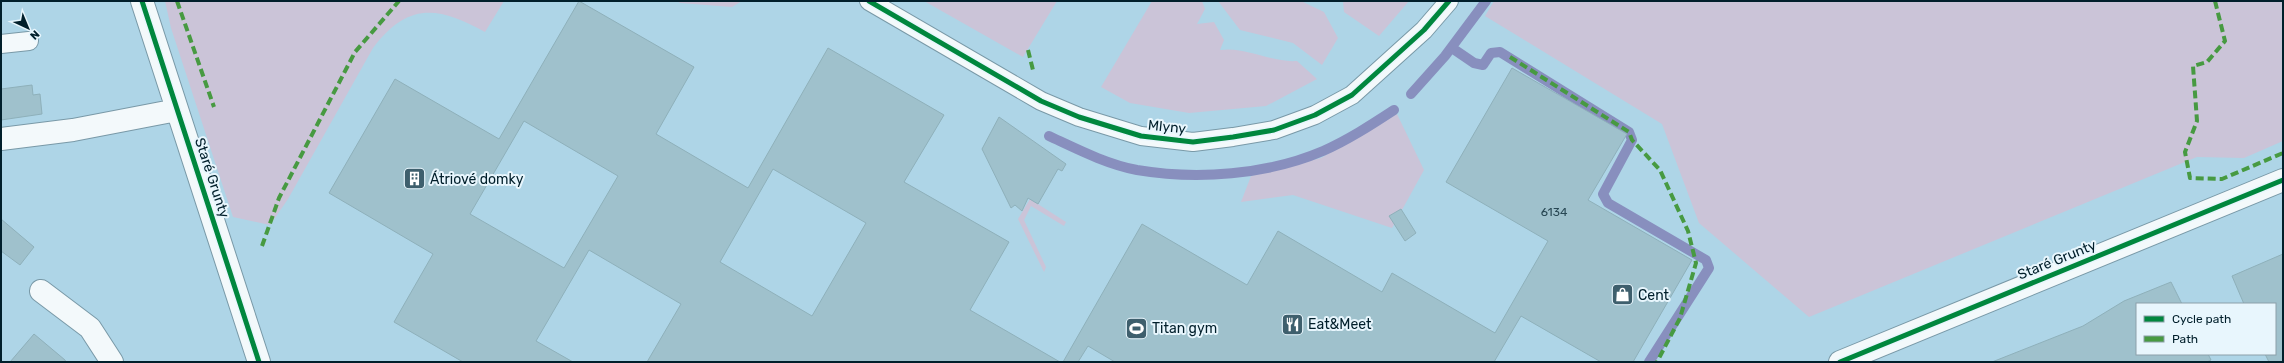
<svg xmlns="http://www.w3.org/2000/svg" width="2284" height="363" font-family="Rubik,sans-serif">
	<rect width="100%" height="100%" fill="#aed5e7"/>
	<path fill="#cbc4d8" d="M 165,1 L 504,1 L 485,32 C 438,6 408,2 373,48 L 288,199 L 270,225 L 233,217 L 171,28 Z
		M 677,1 L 742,1 L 732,7 L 680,3 Z
		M 924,1 L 1057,1 L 1023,57 Z
		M 1152,1 L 1202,1 L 1205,9 L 1197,24 L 1214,22 L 1224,40 L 1220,50 C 1246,46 1271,63 1297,61 L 1317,79 L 1266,106 L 1189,113 L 1130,103 L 1101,87 Z
		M 1218,1 L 1301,1 L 1324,12 L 1338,38 L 1322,65 L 1293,43 L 1240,30 Z
		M 1343,1 L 1409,1 L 1379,36 L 1344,12 Z
		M 1494,1 L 2283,1 L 2283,141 L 2244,158 L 2197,157 L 1809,317 L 1699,223 L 1662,124 L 1485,16 Z
		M 1397,114 L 1424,170 L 1392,228 L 1293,195 L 1241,202 L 1251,176 L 1321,158 Z
		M 1030,199 L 1066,222 L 1064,226 L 1031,206 L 1024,220 L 1046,267 L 1044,272 L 1018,219 Z"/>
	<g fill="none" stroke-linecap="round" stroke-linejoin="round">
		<path stroke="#888fbe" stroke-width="10" d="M 1452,48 L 1474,63 L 1483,65 L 1491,53 L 1500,52 L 1629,132 L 1632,140 L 1603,194 L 1608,203 L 1706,260 L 1709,268 L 1649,362
			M 1411,94 L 1445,56 L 1486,1
			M 1049,136 C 1077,149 1106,164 1137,170 C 1197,180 1267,175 1323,151 C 1348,140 1371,125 1394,110"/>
	</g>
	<path fill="#9fc1cc" stroke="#8eb0ba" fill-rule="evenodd" d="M 579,1 L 694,67 L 656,134 L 748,188 L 828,48 L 944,115 L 904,182 L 1009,242 L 970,310 L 1060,362 L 647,362 L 681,304 L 589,250 L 536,341 L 573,362 L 463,362 L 394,322 L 433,254 L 329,193 L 395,79 L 499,139 ZM 524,121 L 618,176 L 564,268 L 470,214 ZM 773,169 L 866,223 L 812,316 L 720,262 Z
		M 1512,68 L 1627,134 L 1588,200 L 1692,260 L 1633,362 L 1601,362 L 1521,316 L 1494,362 L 1115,362 L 1088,346 L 1078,362 L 1063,362 L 1142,224 L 1247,285 L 1278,231 L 1382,292 L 1392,273 L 1495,333 L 1548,241 L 1446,182 Z
		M 32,85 L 33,95 L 40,94 L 42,114 L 1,120 L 1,89 Z
		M 999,117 L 1066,164 L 1062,171 L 1058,169 L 1038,204 L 1028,198 L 1022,211 L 1015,205 L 1011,208 L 982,149 Z
		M 1401,209 L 1416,233 L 1405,241 L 1389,216 Z
		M 1,219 L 34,247 L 20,265 L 1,251 Z
		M 2283,254 L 2283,362 L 2269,362 L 2265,354 L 2275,354 L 2275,304 L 2244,304 L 2232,276 Z
		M 2171,282 L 2182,304 L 2137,304 L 2137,354 L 2208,354 L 2211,360 L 2207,362 L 1992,362 L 2083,326 L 2124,301 Z
		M 34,334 L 65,360 L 66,362 L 10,362 Z"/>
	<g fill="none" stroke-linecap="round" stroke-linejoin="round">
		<defs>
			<path id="lane" d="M 869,1 L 1041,101 L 1079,117 L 1141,136 L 1193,142 L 1233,137 L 1274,130 L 1315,115 L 1352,95 L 1424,30 L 1449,1
				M 1,44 L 29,41"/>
			<path id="street" d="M 142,1 L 259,362
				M 1,139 L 73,130 L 177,110
				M 41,291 L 90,328 L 112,362
				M 1840,362 L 2283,180"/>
		</defs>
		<use href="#lane" stroke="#7999a7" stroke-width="20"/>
		<use href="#street" stroke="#7999a7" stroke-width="24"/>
		<use href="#lane" stroke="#f3f9fb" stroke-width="18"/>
		<use href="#street" stroke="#f3f9fb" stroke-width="22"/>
		<path stroke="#479a41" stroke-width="4" stroke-dasharray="8 4" stroke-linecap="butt" d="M 177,1 L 214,107
			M 2215,1 L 2225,41 L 2207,62 L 2193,66 L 2197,121 L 2185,152 L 2190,178 L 2222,179 L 2283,153
			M 1028,50 L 1033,70
			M 1510,57 L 1629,132 L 1632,140 L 1660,170 L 1688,231 L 1696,263 L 1680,318 L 1657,362
			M 262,246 L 279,198 L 355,52 L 399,1"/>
		<defs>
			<path id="cycleway" d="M 142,1 L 259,362
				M 869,1 L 1041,101 L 1079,117 L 1141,136 L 1193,142 L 1233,137 L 1274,130 L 1315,115 L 1352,95 L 1424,30 L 1449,1
				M 1840,362 L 2283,180"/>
		</defs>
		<use href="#cycleway" stroke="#e8f6fd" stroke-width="8"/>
		<use href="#cycleway" stroke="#00873e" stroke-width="5"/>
	</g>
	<defs>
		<symbol id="building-square" viewBox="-11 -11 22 22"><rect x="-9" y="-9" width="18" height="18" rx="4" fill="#3e5f6d" stroke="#e8f6fd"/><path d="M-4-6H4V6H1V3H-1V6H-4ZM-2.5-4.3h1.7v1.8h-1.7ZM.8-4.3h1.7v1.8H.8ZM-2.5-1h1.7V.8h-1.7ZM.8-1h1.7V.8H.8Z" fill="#fff"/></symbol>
		<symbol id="shop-square" viewBox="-11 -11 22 22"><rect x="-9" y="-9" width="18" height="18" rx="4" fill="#3e5f6d" stroke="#e8f6fd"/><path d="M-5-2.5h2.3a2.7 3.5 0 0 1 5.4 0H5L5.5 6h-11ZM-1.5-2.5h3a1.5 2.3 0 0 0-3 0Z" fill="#fff"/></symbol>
		<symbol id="restaurant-square" viewBox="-11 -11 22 22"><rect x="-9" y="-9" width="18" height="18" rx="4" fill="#3e5f6d" stroke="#e8f6fd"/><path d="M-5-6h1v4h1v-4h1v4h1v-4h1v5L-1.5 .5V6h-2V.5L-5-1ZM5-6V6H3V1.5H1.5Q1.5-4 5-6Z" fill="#fff"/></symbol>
		<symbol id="stadium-square" viewBox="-11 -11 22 22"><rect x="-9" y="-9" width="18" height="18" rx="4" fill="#3e5f6d" stroke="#e8f6fd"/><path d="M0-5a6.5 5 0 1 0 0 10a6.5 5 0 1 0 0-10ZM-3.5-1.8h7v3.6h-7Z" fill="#fff"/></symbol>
	</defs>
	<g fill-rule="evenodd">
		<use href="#building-square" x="402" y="166" width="25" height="25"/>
		<use href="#shop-square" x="1610" y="282" width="25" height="25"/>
		<use href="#restaurant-square" x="1280" y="312" width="25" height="25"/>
		<use href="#stadium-square" x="1124" y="316" width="25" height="25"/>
	</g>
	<g text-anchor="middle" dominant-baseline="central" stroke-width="4" stroke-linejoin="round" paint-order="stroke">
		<g font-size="12" fill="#294854">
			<text x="1554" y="212">6134</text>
		</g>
		<g font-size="14" fill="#011f2b" stroke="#e8f6fd">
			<text transform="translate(1167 127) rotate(6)">Mlyny</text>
			<text transform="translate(212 178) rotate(72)">Staré Grunty</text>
			<text transform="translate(2057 260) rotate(-22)">Staré Grunty</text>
		</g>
		<g font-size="14" fill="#011f2b" stroke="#e8f6fd" text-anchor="start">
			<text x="430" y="179">Átriové domky</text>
			<text x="1638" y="295">Cent</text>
			<text x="1308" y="324">Eat&amp;Meet</text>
			<text x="1152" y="328">Titan gym</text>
		</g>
	</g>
	<rect width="2284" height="363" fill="none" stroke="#011f2b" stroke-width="4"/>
	<rect x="2136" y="303" width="140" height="52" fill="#e8f6fd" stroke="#8ca0a9"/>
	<rect x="2144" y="316" width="20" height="6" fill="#00873e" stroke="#8ca0a9"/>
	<text x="2172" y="323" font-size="12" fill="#011f2b">Cycle path</text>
	<rect x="2144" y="336" width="20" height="6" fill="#479a41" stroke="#8ca0a9"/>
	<text x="2172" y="343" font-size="12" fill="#011f2b">Path</text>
	<g transform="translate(28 28) rotate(136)" stroke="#e8f6fd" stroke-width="3" paint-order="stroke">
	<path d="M0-3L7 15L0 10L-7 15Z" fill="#011f2b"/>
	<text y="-6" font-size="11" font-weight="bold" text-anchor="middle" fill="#011f2b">N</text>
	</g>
</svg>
